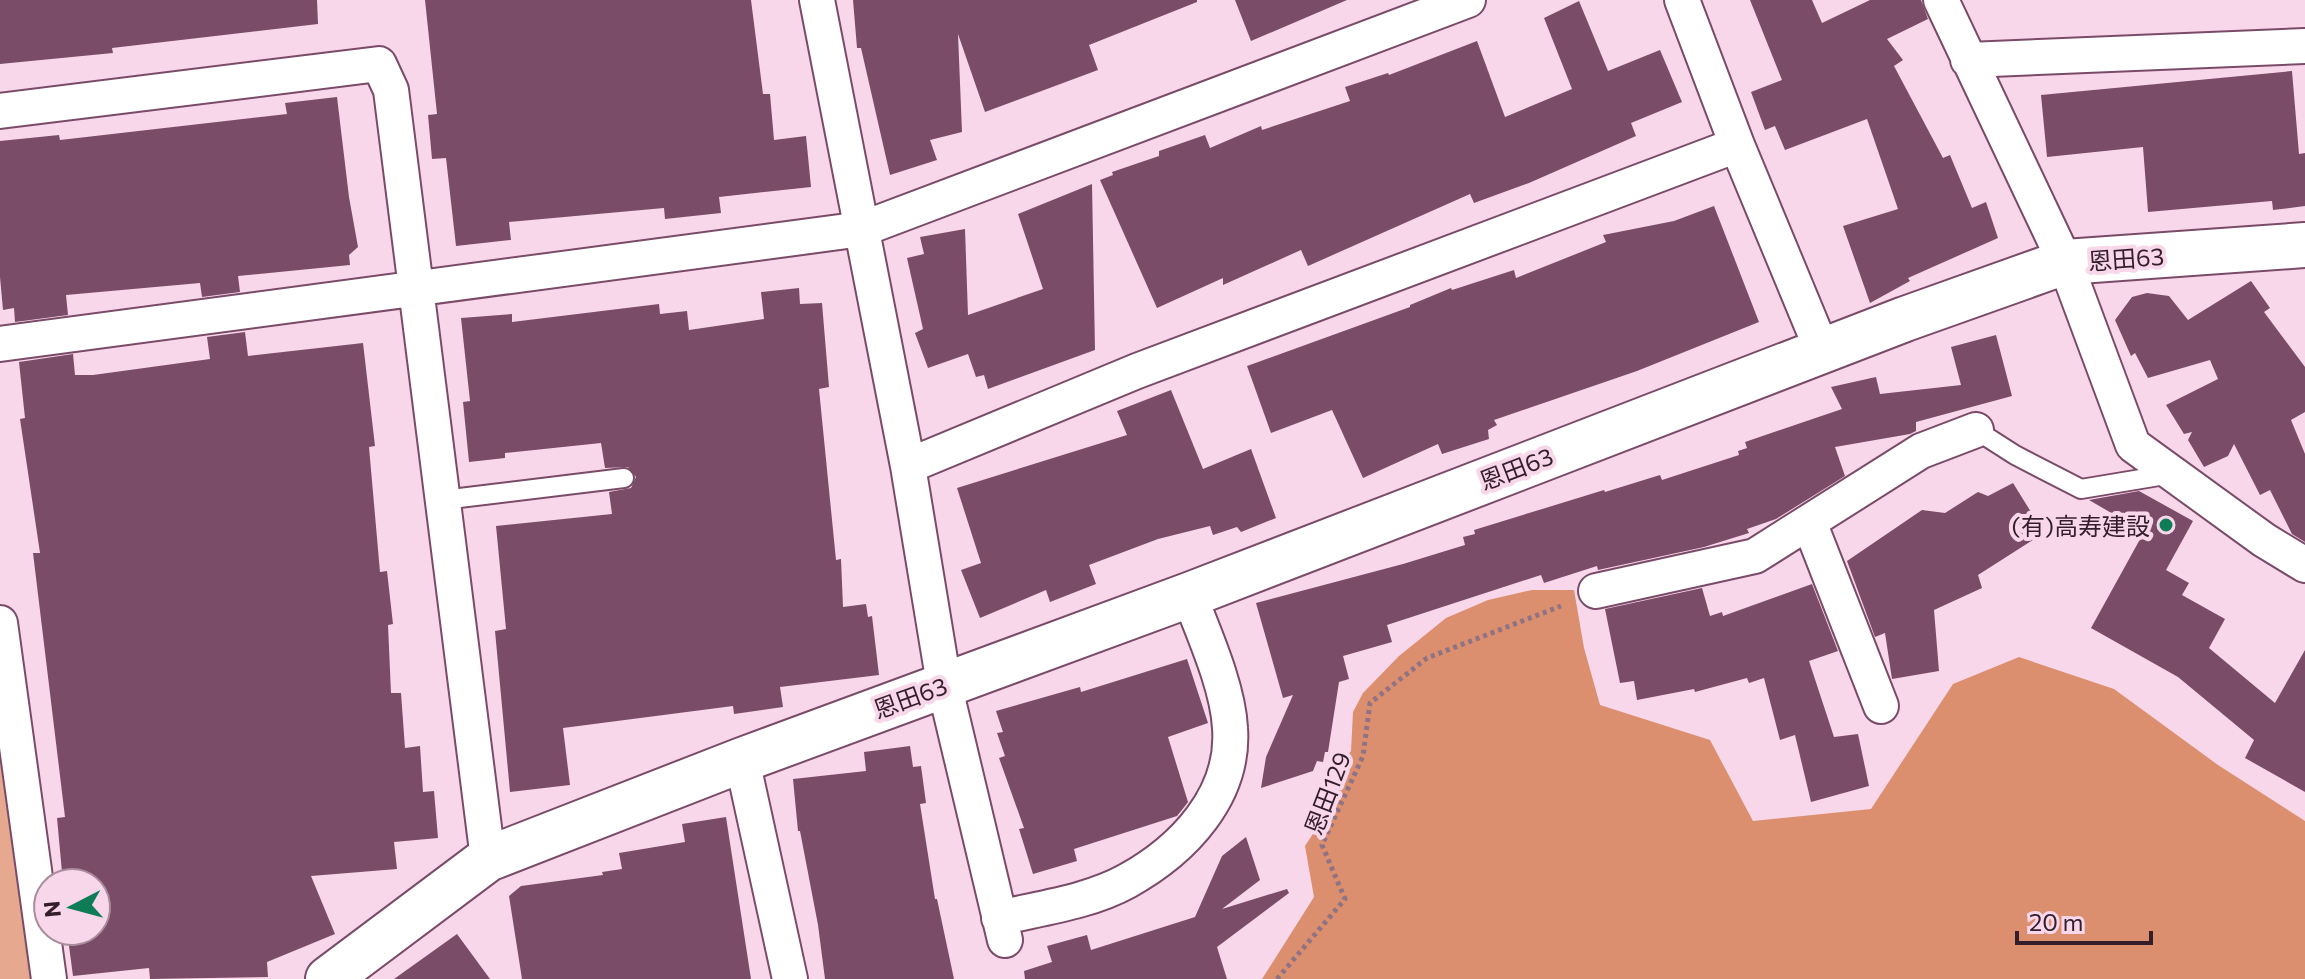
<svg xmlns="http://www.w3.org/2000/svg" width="2305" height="979" font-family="Commissioner,'Noto Sans JP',sans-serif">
	<rect width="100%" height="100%" fill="#f9d7ea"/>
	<path fill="#e6a88e" d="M 0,623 L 49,979 L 0,979 Z"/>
	<path fill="#db8f6f" d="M 1532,590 L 1574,590 L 1584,648 L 1600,705 L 1710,740 L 1753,821 L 1871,809 L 1953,684 L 2019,657 L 2114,689 L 2218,765 L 2305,821 L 2305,979 L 1262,979 L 1314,897 L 1305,846 L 1331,806 L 1339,769 L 1351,751 L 1353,712 L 1363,693 L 1399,656 L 1446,618 L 1488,600 Z"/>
	<path fill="#7b4c68" d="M 0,0 L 317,0 L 318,24 L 112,48 L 113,53 L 0,64 Z
		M 425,0 L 751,0 L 763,94 L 770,94 L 774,140 L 806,136 L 811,187 L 719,197 L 721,213 L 665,219 L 664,208 L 509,222 L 511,240 L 456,246 L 446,158 L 432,159 L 428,115 L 437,114 Z
		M 853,0 L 1197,0 L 1197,2 L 1089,45 L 1098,70 L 985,112 L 958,34 L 962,132 L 930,140 L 937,160 L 890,175 L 861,48 L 857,48 Z
		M 1235,0 L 1347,0 L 1251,41 Z
		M 1750,0 L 1812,0 L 1822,23 L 1870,0 L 1921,0 L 1928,19 L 1887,39 L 1903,60 L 1894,66 L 1943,158 L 1950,155 L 1972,208 L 1986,202 L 1998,238 L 1908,278 L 1910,281 L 1870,303 L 1843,226 L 1898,209 L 1867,119 L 1785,150 L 1775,126 L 1765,130 L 1751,92 L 1782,80 Z
		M 1579,1 L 1608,71 L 1660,50 L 1682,102 L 1631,123 L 1636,136 L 1529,183 L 1474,203 L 1470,194 L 1308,266 L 1301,250 L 1223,285 L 1223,278 L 1157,308 L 1100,180 L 1113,175 L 1112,172 L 1159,156 L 1159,151 L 1205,135 L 1210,148 L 1261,126 L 1262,130 L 1350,101 L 1345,87 L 1388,73 L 1389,75 L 1477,41 L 1505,117 L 1572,89 L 1544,18 Z
		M 2292,71 L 2299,154 L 2305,153 L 2305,206 L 2273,210 L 2272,201 L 2148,212 L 2143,147 L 2047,157 L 2041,95 Z
		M 337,97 L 349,197 L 358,247 L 349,255 L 350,265 L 238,276 L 240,292 L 202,297 L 200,283 L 66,295 L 68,315 L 15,322 L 14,308 L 3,310 L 0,277 L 0,141 L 59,135 L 60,140 L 287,114 L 285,103 Z
		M 1092,184 L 1095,350 L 988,389 L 984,375 L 976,377 L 968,354 L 928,368 L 915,333 L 923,329 L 907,258 L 924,254 L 920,237 L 965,229 L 968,315 L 1043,289 L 1018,214 Z
		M 1714,206 L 1759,322 L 1637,371 L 1494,420 L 1497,425 L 1488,430 L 1489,439 L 1442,454 L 1438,444 L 1363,478 L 1332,410 L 1271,433 L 1247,366 L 1410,307 L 1410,305 L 1451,288 L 1452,290 L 1514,270 L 1516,278 L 1606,242 L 1603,235 L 1674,221 Z
		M 2251,281 L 2270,308 L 2264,312 L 2305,367 L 2305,412 L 2291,420 L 2305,454 L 2305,542 L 2292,534 L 2270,490 L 2260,495 L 2234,444 L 2228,456 L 2204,467 L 2188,440 L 2192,432 L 2184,434 L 2166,405 L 2218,379 L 2210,360 L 2148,378 L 2135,353 L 2131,356 L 2115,320 L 2132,297 L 2147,293 L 2169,296 L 2188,320 Z
		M 799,288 L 800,304 L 822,303 L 829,387 L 819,389 L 836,560 L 841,559 L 843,607 L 866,604 L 868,617 L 872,616 L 879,675 L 780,687 L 783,707 L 734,714 L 733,706 L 563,728 L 570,785 L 510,792 L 495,631 L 506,629 L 496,526 L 612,514 L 609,492 L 631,488 L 636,477 L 628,467 L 605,468 L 601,443 L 505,453 L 505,458 L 469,462 L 463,402 L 470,401 L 461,318 L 512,314 L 512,322 L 659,304 L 660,314 L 687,311 L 689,330 L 764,319 L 761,292 Z
		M 245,332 L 248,356 L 363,343 L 375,446 L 369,447 L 380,572 L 387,571 L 393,624 L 388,625 L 391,693 L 401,693 L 405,748 L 420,746 L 423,792 L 434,791 L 438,838 L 394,842 L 397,869 L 311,876 L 335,934 L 267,962 L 268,977 L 150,979 L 149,968 L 73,976 L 67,931 L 96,931 L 96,883 L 63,883 L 57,818 L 65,817 L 33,553 L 40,553 L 20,419 L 25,418 L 19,362 L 73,354 L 75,375 L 93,375 L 210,359 L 207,337 Z
		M 1996,335 L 2012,396 L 1916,422 L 1916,431 L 1910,434 L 1835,447 L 1845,476 L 1776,519 L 1747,529 L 1749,533 L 1704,547 L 1598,570 L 1597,566 L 1544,583 L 1541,575 L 1387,625 L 1392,642 L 1343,656 L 1349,679 L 1339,682 L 1328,752 L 1325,752 L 1323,762 L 1317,761 L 1313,771 L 1261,788 L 1266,757 L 1293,695 L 1283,698 L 1256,603 L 1403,564 L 1465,545 L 1463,537 L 1475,534 L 1474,530 L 1604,490 L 1605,492 L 1660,475 L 1662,480 L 1739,455 L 1738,451 L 1747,448 L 1745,442 L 1842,409 L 1831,387 L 1876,377 L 1880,394 L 1961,385 L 1951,347 Z
		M 1171,390 L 1203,469 L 1251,449 L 1276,518 L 1241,532 L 1237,527 L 1213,535 L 1210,526 L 1158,539 L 1089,565 L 1096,584 L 1050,602 L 1046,590 L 980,618 L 961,570 L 981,563 L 957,488 L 1127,435 L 1117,411 Z
		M 2013,483 L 2044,533 L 1978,575 L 1982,588 L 1934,610 L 1939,671 L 1892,679 L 1885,633 L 1875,637 L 1847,561 L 1922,510 L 1945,513 L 1978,492 L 1988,496 Z
		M 2139,491 L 2193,521 L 2166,570 L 2189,583 L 2182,595 L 2225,619 L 2209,648 L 2275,703 L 2305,650 L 2305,792 L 2245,758 L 2254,740 L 2178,677 L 2091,628 L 2144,532 L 2089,500 Z
		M 1812,584 L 1838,651 L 1809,661 L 1834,737 L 1858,734 L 1869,786 L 1811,802 L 1795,735 L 1780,740 L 1764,678 L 1749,683 L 1747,678 L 1695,692 L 1694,689 L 1637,700 L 1634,681 L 1620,683 L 1605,609 L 1702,588 L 1710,616 L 1722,612 L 1723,616 Z
		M 1187,659 L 1208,723 L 1168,737 L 1188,802 L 1185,806 L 1177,816 L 1074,849 L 1077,861 L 1033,874 L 1019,829 L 1024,828 L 999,758 L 1005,756 L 997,733 L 1003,732 L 996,711 L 1080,687 L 1081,692 Z
		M 910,746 L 913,767 L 921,766 L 926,803 L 920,804 L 935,899 L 937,899 L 954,979 L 825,979 L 818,925 L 800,831 L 798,831 L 793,779 L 866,771 L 864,752 Z
		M 726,817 L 751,979 L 522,979 L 509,896 L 521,886 L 603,875 L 602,872 L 622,869 L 619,853 L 685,842 L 682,824 Z
		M 1246,837 L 1260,880 L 1222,909 L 1287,889 L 1289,893 L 1217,947 L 1227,979 L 1025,979 L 1024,971 L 1052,962 L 1047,946 L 1087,935 L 1091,950 L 1195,917 L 1222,856 Z
		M 457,934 L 490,979 L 394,979 Z"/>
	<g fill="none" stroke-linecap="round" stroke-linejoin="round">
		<defs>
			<path id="lane" d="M 1976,430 L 2015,455 L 2081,489 L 2171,474
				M 443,500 L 624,478"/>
			<path id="street" d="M 817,0 L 908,466 L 944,684 L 1005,940
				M 1682,0 L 1737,145 L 1822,350
				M 1941,0 L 2065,262 L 2133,445 L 2264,540 L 2305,565
				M 1968,60 L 2305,46
				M 0,111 L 379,64 L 391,90 L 488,859
				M 0,344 L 862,229 L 1468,0
				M 908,466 L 1137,371 L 1737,145
				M 1809,522 L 1881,706
				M 1596,591 L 1755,556 L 1921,451 L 1976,430
				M 0,623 L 49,979
				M 742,760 L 790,979
				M 999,918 C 1041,908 1089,902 1127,881 C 1183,850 1235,796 1230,728 C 1228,687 1204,634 1189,595"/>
			<path id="secondary" d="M 328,979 L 488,859 L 742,760 L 1189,595 L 1905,319 L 2065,262 L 2305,245"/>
		</defs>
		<use href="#lane" stroke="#7a4b68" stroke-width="22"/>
		<use href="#street" stroke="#7a4b68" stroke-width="38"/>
		<use href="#secondary" stroke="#7a4b68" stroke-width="48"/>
		<path stroke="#8f7383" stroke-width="5" stroke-dasharray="4 4" stroke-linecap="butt" d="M 1277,979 L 1345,899 L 1322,845 L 1363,756 L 1370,703 L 1427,658 L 1561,606"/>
		<use href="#lane" stroke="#fff" stroke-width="18"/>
		<use href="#street" stroke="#fff" stroke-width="34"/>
		<use href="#secondary" stroke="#fff" stroke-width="44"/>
	</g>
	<circle fill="#0e7c57" stroke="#f9d7ea" stroke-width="3" cx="2166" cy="525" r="8"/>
	<g text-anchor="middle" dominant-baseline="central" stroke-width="8" stroke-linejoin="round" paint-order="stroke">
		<g font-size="24" fill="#331e2a" stroke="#f9d7ea">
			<text transform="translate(2126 258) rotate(-4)">恩田63</text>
			<text transform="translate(1516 468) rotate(-21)">恩田63</text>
			<text transform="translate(910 697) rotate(-20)">恩田63</text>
			<text transform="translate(1327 793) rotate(-69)">恩田129</text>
		</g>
		<g font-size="24" fill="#331e2a" stroke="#f9d7ea" text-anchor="end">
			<text x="2150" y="525">(有)高寿建設</text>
		</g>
	</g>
	<g transform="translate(72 907) rotate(264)"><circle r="38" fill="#f9d7ea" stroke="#aa8d9d" stroke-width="2"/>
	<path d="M0-6L14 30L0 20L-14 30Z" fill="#0e7c57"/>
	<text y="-12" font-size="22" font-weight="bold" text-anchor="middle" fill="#331e2a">N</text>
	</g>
	<path d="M2017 931v12h134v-12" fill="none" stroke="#331e2a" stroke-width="4"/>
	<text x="2029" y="931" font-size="24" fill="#331e2a" stroke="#f9d7ea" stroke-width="6" paint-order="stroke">20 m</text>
</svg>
